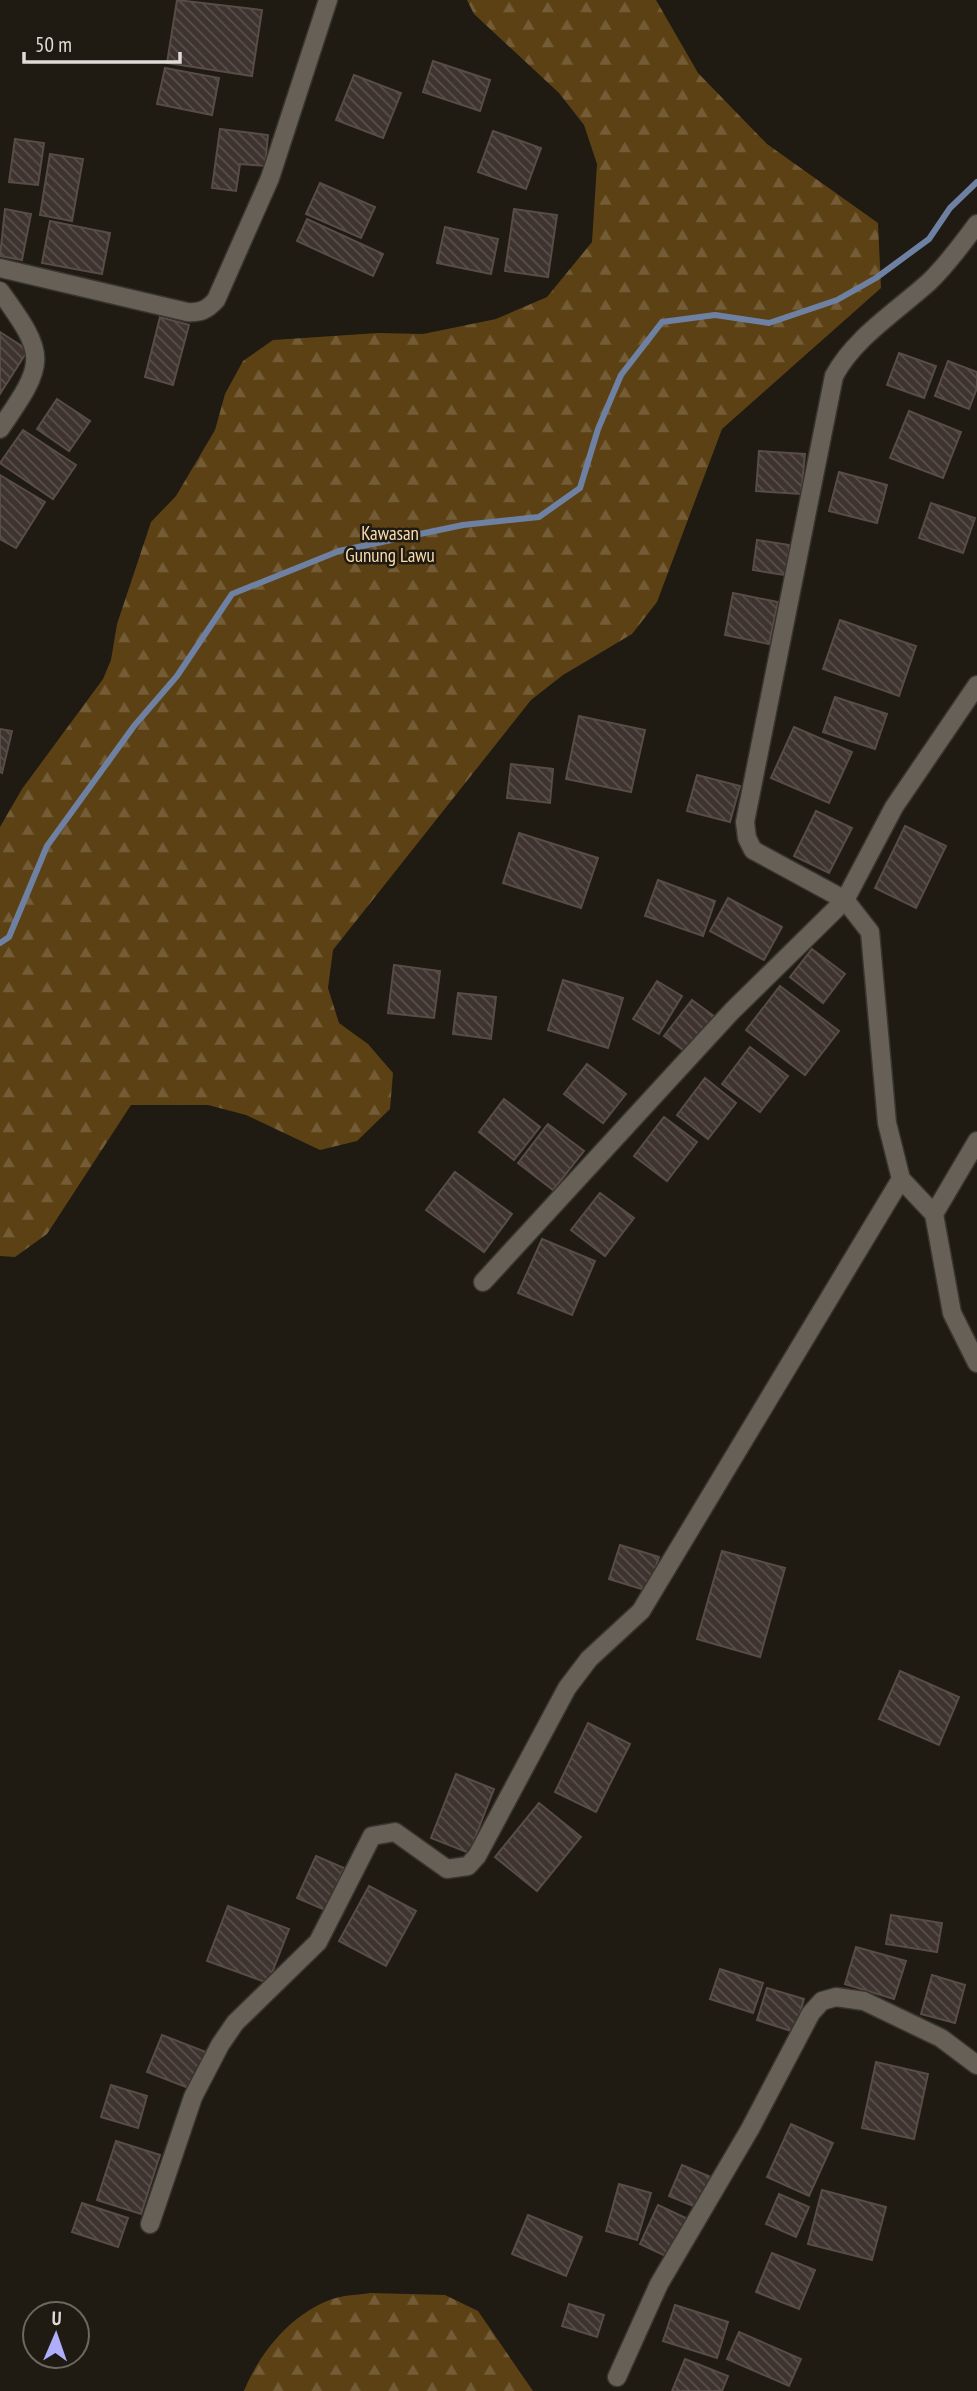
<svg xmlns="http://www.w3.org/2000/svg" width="977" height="2391" font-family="'PT Sans Narrow',sans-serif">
	<defs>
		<pattern id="forest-firs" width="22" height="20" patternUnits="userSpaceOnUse" patternTransform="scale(1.75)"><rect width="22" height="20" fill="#5c4115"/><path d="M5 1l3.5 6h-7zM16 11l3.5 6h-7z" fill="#735c36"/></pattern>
		<pattern id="building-back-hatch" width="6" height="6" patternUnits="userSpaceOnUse" patternTransform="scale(1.75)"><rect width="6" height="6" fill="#3e332f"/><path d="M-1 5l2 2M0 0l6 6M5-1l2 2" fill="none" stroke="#59504c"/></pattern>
	</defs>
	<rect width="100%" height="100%" fill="#1f1a12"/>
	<path fill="url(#forest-firs)" d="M 467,0 L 656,0 L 698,73 L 767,144 L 878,223 L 881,288 L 722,429 L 657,602 L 632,634 L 563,675 L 531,700 L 333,950 L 328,988 L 339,1023 L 368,1044 L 393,1073 L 390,1109 L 357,1141 L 320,1150 L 246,1115 L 208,1105 L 131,1105 L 47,1234 L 15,1257 L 0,1256 L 0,827 L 22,789 L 103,679 L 111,660 L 117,624 L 151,522 L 176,496 L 215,430 L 225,394 L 243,361 L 273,340 L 378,333 L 423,334 L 496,319 L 547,297 L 592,242 L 597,164 L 584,125 L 559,93 L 474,14 Z
		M 370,2293 L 445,2295 L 478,2311 L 533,2391 L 244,2391 C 260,2352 291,2314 332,2299 C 344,2295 358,2295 370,2293 Z"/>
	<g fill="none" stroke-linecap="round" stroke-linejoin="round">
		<path stroke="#6f81a3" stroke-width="6" d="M 0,943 L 9,937 L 47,846 L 134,726 L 177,676 L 232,594 L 339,551 L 463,525 L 539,517 L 580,488 L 598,429 L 621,375 L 662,322 L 715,315 L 769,323 L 837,300 L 876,278 L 929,239 L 950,208 L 977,182"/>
	</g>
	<path fill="url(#building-back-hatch)" stroke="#584c47" stroke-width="2" d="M 177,0 L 262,10 L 252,76 L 167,63 Z
		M 433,61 L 490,80 L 480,111 L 423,92 Z
		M 165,68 L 219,78 L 212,115 L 157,104 Z
		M 354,75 L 401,93 L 383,138 L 336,120 Z
		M 220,129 L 268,135 L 265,166 L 240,164 L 236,191 L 212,188 Z
		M 493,131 L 541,148 L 526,189 L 478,172 Z
		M 15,139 L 44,143 L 38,185 L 9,182 Z
		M 50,154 L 83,159 L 72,221 L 40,215 Z
		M 320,183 L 375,207 L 361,238 L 306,214 Z
		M 5,209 L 31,214 L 22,260 L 0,256 Z
		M 514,209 L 557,215 L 548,277 L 505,271 Z
		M 307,219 L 383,254 L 373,276 L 297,241 Z
		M 50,221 L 110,233 L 102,274 L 42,263 Z
		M 445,227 L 498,239 L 491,274 L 437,263 Z
		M 160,317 L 189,325 L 173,385 L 145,377 Z
		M 0,332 L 28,350 L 0,394 Z
		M 899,353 L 936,366 L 924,398 L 887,385 Z
		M 948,361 L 977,372 L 977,388 L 969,409 L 935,396 Z
		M 57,399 L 90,421 L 69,451 L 37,429 Z
		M 909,411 L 961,432 L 943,478 L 890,458 Z
		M 23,430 L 76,465 L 53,499 L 0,463 Z
		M 759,451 L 805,454 L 801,494 L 756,491 Z
		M 839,472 L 887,485 L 877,523 L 829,511 Z
		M 0,475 L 45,502 L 16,548 L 0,539 Z
		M 931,503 L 975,518 L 963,553 L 919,538 Z
		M 757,540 L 790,545 L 785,575 L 753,570 Z
		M 733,593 L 778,602 L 769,644 L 725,635 Z
		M 840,620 L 916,646 L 899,696 L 823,669 Z
		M 835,697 L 887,714 L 875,749 L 823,732 Z
		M 579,716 L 645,730 L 631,792 L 566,779 Z
		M 794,727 L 852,752 L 829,803 L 771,778 Z
		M 0,729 L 12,731 L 2,773 L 0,772 Z
		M 511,764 L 553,769 L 550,803 L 507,798 Z
		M 697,775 L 740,786 L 730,822 L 687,811 Z
		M 816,811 L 852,828 L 829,873 L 794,856 Z
		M 905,826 L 946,846 L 916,908 L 875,888 Z
		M 519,833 L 598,858 L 581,908 L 503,883 Z
		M 658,880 L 715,901 L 703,936 L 645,916 Z
		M 728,898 L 782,927 L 764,960 L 710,931 Z
		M 812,949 L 845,974 L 823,1003 L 790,977 Z
		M 394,965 L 440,971 L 434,1018 L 388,1013 Z
		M 563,980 L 623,998 L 608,1048 L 548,1030 Z
		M 657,981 L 682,996 L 659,1034 L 633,1019 Z
		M 780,986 L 839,1031 L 805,1075 L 746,1030 Z
		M 458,993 L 496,997 L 491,1039 L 453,1034 Z
		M 692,1000 L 718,1019 L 690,1055 L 664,1036 Z
		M 750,1047 L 788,1076 L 760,1112 L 722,1084 Z
		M 587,1064 L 626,1094 L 603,1123 L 564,1094 Z
		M 705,1078 L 736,1103 L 708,1139 L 677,1115 Z
		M 504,1099 L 540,1127 L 514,1160 L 479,1132 Z
		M 664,1117 L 697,1142 L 667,1181 L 634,1156 Z
		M 548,1124 L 584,1151 L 553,1190 L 518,1163 Z
		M 455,1172 L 512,1214 L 484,1252 L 426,1210 Z
		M 600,1193 L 634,1218 L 605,1256 L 571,1230 Z
		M 542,1239 L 595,1261 L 572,1315 L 518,1293 Z
		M 620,1545 L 659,1557 L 648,1591 L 609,1579 Z
		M 722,1551 L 785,1568 L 760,1657 L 697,1639 Z
		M 900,1671 L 959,1697 L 939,1745 L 879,1719 Z
		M 588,1723 L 630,1744 L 596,1812 L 555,1792 Z
		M 456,1774 L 494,1789 L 469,1853 L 431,1838 Z
		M 539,1803 L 581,1837 L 537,1891 L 495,1857 Z
		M 316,1856 L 344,1868 L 325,1910 L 297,1898 Z
		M 369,1886 L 416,1911 L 386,1966 L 339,1941 Z
		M 228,1906 L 289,1929 L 268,1983 L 207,1961 Z
		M 891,1915 L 942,1923 L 937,1952 L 886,1944 Z
		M 856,1947 L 906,1961 L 894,1999 L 845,1984 Z
		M 720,1969 L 763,1983 L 753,2013 L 710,1999 Z
		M 932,1975 L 965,1985 L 955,2023 L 921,2014 Z
		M 767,1988 L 804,1999 L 794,2032 L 757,2020 Z
		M 162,2035 L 206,2052 L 191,2089 L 147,2072 Z
		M 876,2062 L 928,2074 L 914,2139 L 862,2128 Z
		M 111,2085 L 147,2096 L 138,2128 L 101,2117 Z
		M 791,2124 L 833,2143 L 809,2196 L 767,2177 Z
		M 116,2141 L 160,2155 L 141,2214 L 97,2200 Z
		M 682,2165 L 711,2177 L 698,2208 L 669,2196 Z
		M 619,2184 L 651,2193 L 637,2240 L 606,2231 Z
		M 822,2190 L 886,2207 L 872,2260 L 808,2244 Z
		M 779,2194 L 809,2207 L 796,2237 L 766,2224 Z
		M 82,2203 L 128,2218 L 118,2247 L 72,2232 Z
		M 658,2205 L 690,2220 L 672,2259 L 640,2244 Z
		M 528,2215 L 582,2237 L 566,2276 L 512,2254 Z
		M 772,2253 L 815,2270 L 799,2309 L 756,2292 Z
		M 569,2304 L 604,2315 L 597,2337 L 562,2326 Z
		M 675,2305 L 728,2322 L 717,2358 L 663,2341 Z
		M 739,2332 L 801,2359 L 789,2386 L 727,2359 Z
		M 685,2359 L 728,2376 L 722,2391 L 672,2391 Z"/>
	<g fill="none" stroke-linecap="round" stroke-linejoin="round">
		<defs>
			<path id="minor" d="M 977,224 C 962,244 947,265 929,282 C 897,311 854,338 834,376 L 745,822 L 747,838 L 753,850 L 845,900 L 870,932 L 887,1123 L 901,1179 L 934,1214 L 952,1313 L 977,1363
				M 0,268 L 187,312 C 200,313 207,310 216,300 L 270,178 L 328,0
				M 0,291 C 48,357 46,362 0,429
				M 934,1214 L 977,1141
				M 483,1282 L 732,1011 L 845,900 L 894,807 L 977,685
				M 150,2224 L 193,2097 L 220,2045 L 235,2023 L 318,1942 L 372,1836 L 395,1832 L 447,1869 L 468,1866 L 477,1856 L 567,1688 L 589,1659 L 641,1611 L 901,1179
				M 617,2377 L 659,2284 L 750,2129 L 811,2013 L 822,2001 L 836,1997 L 864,2001 L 941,2038 L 977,2065"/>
		</defs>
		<use href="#minor" stroke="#383430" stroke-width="21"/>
		<use href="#minor" stroke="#676056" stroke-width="18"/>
	</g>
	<g text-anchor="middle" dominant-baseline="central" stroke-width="5" stroke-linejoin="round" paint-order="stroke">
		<g font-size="19" fill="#fcdcad" stroke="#1f1a12">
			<text x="390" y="533">Kawasan<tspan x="390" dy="22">Gunung Lawu</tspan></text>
		</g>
	</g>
	<g transform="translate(56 2335) rotate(2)"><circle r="33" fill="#1f1a12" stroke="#6c6760" stroke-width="2"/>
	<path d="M0-5L12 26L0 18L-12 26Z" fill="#afaefa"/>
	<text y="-10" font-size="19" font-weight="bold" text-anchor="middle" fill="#dfdbd6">U</text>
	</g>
	<path d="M24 52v10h156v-10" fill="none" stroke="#dfdbd6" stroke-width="3.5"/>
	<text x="35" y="52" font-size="21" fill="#dfdbd6" stroke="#1f1a12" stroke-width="5" paint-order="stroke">50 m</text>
</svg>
